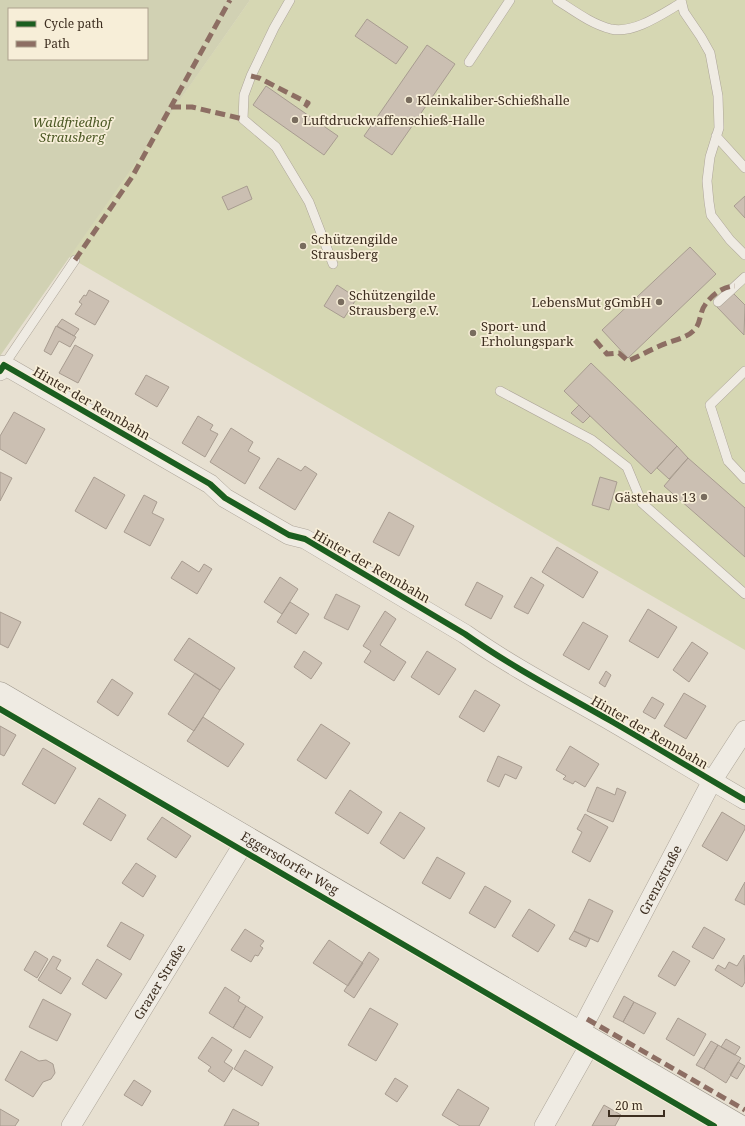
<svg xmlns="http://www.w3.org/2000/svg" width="745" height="1126" font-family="'Noto Serif',serif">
	<rect width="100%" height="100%" fill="#e7e0d1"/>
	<path fill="#d6d7b3" d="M 250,0 L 745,0 L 745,650 L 69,257 Z"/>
	<path fill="#d1d1b3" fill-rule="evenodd" d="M 0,0 L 250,0 L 0,356 ZM 9,9 L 147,9 L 147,59 L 9,59 Z"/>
	<path fill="#cbbfb2" stroke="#a89c90" d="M 367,19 L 408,47 L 396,64 L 355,36 Z
		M 427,45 L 455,64 L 392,155 L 364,136 Z
		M 266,86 L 338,136 L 324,155 L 253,105 Z
		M 247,186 L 252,199 L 228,210 L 222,197 Z
		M 745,196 L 745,218 L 734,206 Z
		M 690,247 L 716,274 L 628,358 L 602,330 Z
		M 337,285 L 357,298 L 344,318 L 324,306 Z
		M 89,290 L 109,301 L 95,325 L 75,314 L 82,304 L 79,302 L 84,295 L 86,296 Z
		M 732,292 L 745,305 L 744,335 L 717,307 Z
		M 62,319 L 79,329 L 74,336 L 57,326 Z
		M 56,326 L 76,337 L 70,347 L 59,341 L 51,355 L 44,351 Z
		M 75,345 L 93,355 L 78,383 L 59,373 Z
		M 591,363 L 677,446 L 651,474 L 564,391 Z
		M 146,375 L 169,387 L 157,407 L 135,394 Z
		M 579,405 L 590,416 L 583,423 L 571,413 Z
		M 14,412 L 45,429 L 26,464 L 0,449 L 0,436 Z
		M 198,416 L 213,425 L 210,430 L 218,434 L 205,457 L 182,443 Z
		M 231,428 L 253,442 L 248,451 L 260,458 L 245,484 L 210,462 Z
		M 677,446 L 688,458 L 669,479 L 657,468 Z
		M 278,458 L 301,471 L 305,466 L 317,474 L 295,510 L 259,488 Z
		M 688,458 L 745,508 L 745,557 L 664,486 Z
		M 0,472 L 12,478 L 0,501 Z
		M 94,477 L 125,495 L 106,529 L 75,511 Z
		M 600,477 L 617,482 L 609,510 L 592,505 Z
		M 144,495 L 157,502 L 152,513 L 164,519 L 150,546 L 124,532 Z
		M 389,512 L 414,526 L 399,556 L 373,542 Z
		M 557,547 L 598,572 L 583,598 L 542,572 Z
		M 182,561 L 199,572 L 204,564 L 212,569 L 197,594 L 171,578 Z
		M 280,577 L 298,589 L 282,614 L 264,602 Z
		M 531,577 L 544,585 L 528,614 L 514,607 Z
		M 477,582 L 503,596 L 491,619 L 465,605 Z
		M 336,594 L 360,606 L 348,630 L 324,618 Z
		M 290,602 L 309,614 L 296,634 L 277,622 Z
		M 648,609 L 677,627 L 658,658 L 629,641 Z
		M 385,611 L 396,619 L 380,645 L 406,662 L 394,681 L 364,662 L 371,651 L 363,646 Z
		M 0,612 L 21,622 L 8,648 L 0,644 Z
		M 583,622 L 608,636 L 589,670 L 563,655 Z
		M 189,638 L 235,668 L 220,690 L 174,660 Z
		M 692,642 L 708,653 L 689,682 L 673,670 Z
		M 304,651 L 322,663 L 311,679 L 294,667 Z
		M 427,651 L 456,669 L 439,695 L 411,677 Z
		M 606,671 L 611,675 L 605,687 L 599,683 Z
		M 195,673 L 220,690 L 194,731 L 168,714 Z
		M 112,679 L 133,693 L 118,716 L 97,702 Z
		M 475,690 L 500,705 L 484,732 L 459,717 Z
		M 684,693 L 706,706 L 686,739 L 664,726 Z
		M 652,697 L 664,704 L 655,719 L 643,712 Z
		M 203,717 L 244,744 L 228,767 L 187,741 Z
		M 321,724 L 350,743 L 326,779 L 297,760 Z
		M 0,726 L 16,735 L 4,756 L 0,754 Z
		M 570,746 L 599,764 L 585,787 L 575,781 L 573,784 L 563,779 L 566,776 L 556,770 Z
		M 43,748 L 76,768 L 55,804 L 22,784 Z
		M 498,756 L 522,767 L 516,779 L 505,774 L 499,787 L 487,781 Z
		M 597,787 L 615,795 L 617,788 L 626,792 L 613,822 L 587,811 Z
		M 350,790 L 382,812 L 368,834 L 335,813 Z
		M 99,798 L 126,815 L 111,841 L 83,824 Z
		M 400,812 L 425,828 L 404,859 L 380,843 Z
		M 722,812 L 745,826 L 745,829 L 727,861 L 702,846 Z
		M 585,814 L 608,827 L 590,862 L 572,852 L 582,832 L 577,829 Z
		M 162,817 L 191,836 L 176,858 L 147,839 Z
		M 437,857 L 465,873 L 450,899 L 422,883 Z
		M 136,863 L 156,876 L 143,897 L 122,883 Z
		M 745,882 L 745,905 L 735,900 Z
		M 485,886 L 511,901 L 495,928 L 469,913 Z
		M 589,899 L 613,911 L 598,942 L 574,931 Z
		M 529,909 L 555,925 L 538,952 L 512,936 Z
		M 121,922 L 144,935 L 130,960 L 107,946 Z
		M 704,927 L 725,939 L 713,959 L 692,947 Z
		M 245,929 L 264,941 L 260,946 L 263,948 L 258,956 L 255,955 L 251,962 L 231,950 Z
		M 574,931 L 590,939 L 586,947 L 569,939 Z
		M 329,940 L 363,963 L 348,986 L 313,963 Z
		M 35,951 L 48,959 L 37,978 L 24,970 Z
		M 673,951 L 690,961 L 675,986 L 658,976 Z
		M 369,952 L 379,959 L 354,998 L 344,991 Z
		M 744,955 L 745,982 L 742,987 L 715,970 L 718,965 L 725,969 L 729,962 L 737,966 Z
		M 53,956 L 61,960 L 56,969 L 71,978 L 61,994 L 38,980 Z
		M 97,959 L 122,974 L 106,999 L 82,984 Z
		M 225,987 L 240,997 L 238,1001 L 246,1006 L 233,1028 L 209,1013 Z
		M 624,996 L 634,1002 L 623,1022 L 613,1017 Z
		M 43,999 L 71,1014 L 57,1041 L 29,1027 Z
		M 634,1002 L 656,1013 L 644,1034 L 623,1022 Z
		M 246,1006 L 263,1017 L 250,1038 L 233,1028 Z
		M 370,1008 L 398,1024 L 376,1061 L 348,1045 Z
		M 678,1018 L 706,1034 L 694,1056 L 666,1039 Z
		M 212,1037 L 232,1050 L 224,1062 L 233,1068 L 224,1082 L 208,1071 L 211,1067 L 198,1058 Z
		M 726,1039 L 740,1047 L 735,1055 L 721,1047 Z
		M 711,1041 L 718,1045 L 704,1069 L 696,1065 Z
		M 718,1045 L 741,1058 L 726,1083 L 704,1069 Z
		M 245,1050 L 273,1067 L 262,1086 L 234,1069 Z
		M 21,1051 L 39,1061 L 46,1060 L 53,1064 L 55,1073 L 51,1079 L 43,1082 L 33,1097 L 5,1080 Z
		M 738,1062 L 745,1066 L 737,1079 L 730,1075 Z
		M 395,1078 L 408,1086 L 397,1102 L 385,1094 Z
		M 134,1080 L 151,1091 L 142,1106 L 124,1095 Z
		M 458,1089 L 489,1108 L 479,1126 L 460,1126 L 442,1115 Z
		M 604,1105 L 621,1115 L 615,1126 L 592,1126 Z
		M 0,1109 L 19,1120 L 15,1126 L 0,1126 Z
		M 233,1109 L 259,1123 L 258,1126 L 224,1126 Z"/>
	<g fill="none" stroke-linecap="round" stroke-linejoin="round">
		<defs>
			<path id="service" d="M 290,0 L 274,28 L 251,76 L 244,95 L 243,119 L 276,147 L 309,202 L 333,264
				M 557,0 C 573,10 591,24 611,29 C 634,34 662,14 681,3
				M 681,0 L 684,12 L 701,37 L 710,53 L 718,96 L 719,128 L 710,157 L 707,181 L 709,202 L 711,215 L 730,240 L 745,255
				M 469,62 L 510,0
				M 716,136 L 745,168
				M 718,302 L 745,277
				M 4,365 L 75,260
				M 745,371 L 710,405 L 728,461 L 745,479
				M 500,391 L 592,440 L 627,467 L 642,503 L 745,594"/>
			<g id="minor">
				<path d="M 0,371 L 4,365 L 210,484 L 225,498 L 289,535 L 305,539 L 465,634 C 512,667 562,693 611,721 C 656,747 700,774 745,800"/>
				<path id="s1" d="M 580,1032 L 712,781 L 745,730"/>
				<path id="s2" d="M 71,1126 L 247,838"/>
				<path d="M 544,1126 L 593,1039"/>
			</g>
			<g id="secondary">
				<path id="s3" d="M 0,693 L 740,1126"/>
			</g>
		</defs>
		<use href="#service" stroke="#ada599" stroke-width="10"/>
		<use href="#minor" stroke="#ada599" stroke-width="20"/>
		<use href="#secondary" stroke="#9c958a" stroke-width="23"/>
		<use href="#service" stroke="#efebe3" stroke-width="9"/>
		<use href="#minor" stroke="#efebe3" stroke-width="19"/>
		<use href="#secondary" stroke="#efebe3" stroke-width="22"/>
		<path stroke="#8d6e63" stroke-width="5" stroke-dasharray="10 5" stroke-linecap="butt" d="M 251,76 L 259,78 L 308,103 L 305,107
			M 171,107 L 192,107 L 243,119
			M 75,260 L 132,177 L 230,0
			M 595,340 L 607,354 L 619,353 L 628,361 C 642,355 655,347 670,342 C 679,339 690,336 696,328 C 701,321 700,311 705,305 C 711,295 724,286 735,286
			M 587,1019 L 745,1110"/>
		<defs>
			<path id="cycleway" d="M 0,371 L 4,365 L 210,484 L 225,498 L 289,535 L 305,539 L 465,634 C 512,667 562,693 611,721 C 656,747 700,774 745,800
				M 0,709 L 714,1126"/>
		</defs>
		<use href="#cycleway" stroke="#f7eed8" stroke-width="8"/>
		<use href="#cycleway" stroke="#1b5e20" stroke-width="6"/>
	</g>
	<g fill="#786c5e" stroke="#f7eed8" stroke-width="1.5">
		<circle cx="409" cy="100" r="4"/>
		<circle cx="295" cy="120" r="4"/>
		<circle cx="303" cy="246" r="4"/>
		<circle cx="341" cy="302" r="4"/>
		<circle cx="659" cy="302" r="4"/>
		<circle cx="473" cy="333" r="4"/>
		<circle cx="704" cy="497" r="4"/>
	</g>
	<g text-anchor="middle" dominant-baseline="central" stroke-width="3.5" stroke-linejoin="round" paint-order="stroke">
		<g font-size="13" fill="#3d2e20" stroke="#f7eed8" text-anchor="start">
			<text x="417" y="100">Kleinkaliber-Schießhalle</text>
			<text x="303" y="120">Luftdruckwaffenschieß-Halle</text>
			<text x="311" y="239">Schützengilde<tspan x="311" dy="15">Strausberg</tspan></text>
			<text x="349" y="295">Schützengilde<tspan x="349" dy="15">Strausberg e.V.</tspan></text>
			<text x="651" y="302" text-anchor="end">LebensMut gGmbH</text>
			<text x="481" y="326">Sport- und<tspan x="481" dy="15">Erholungspark</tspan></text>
			<text x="696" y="497" text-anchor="end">Gästehaus 13</text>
		</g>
		<g font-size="13" font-style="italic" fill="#4d5a26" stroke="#f7eed8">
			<text x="72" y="122">Waldfriedhof<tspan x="72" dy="15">Strausberg</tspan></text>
		</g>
		<g font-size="13" fill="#3d2e20" stroke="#f7eed8">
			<text transform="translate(92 403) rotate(30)">Hinter der Rennbahn</text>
			<text transform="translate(372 566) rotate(30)">Hinter der Rennbahn</text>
			<text transform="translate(650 732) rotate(30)">Hinter der Rennbahn</text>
			<text stroke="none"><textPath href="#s3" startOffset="336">Eggersdorfer Weg</textPath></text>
			<text stroke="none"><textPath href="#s1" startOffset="172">Grenzstraße</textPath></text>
			<text stroke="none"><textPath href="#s2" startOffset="169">Grazer Straße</textPath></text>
		</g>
	</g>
	<rect x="8" y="8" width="140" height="52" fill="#f7eed8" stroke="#ada18e"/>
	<rect x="16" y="21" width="20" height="6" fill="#1b5e20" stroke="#ada18e"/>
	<text x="44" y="28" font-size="12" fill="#3d2e20">Cycle path</text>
	<rect x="16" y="41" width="20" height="6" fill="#8d6e63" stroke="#ada18e"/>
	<text x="44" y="48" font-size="12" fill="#3d2e20">Path</text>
	<path d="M609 1110v6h55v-6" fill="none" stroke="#3d2e20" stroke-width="2"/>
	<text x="615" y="1110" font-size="12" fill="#3d2e20" stroke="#f7eed8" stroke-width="3" paint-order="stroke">20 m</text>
</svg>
